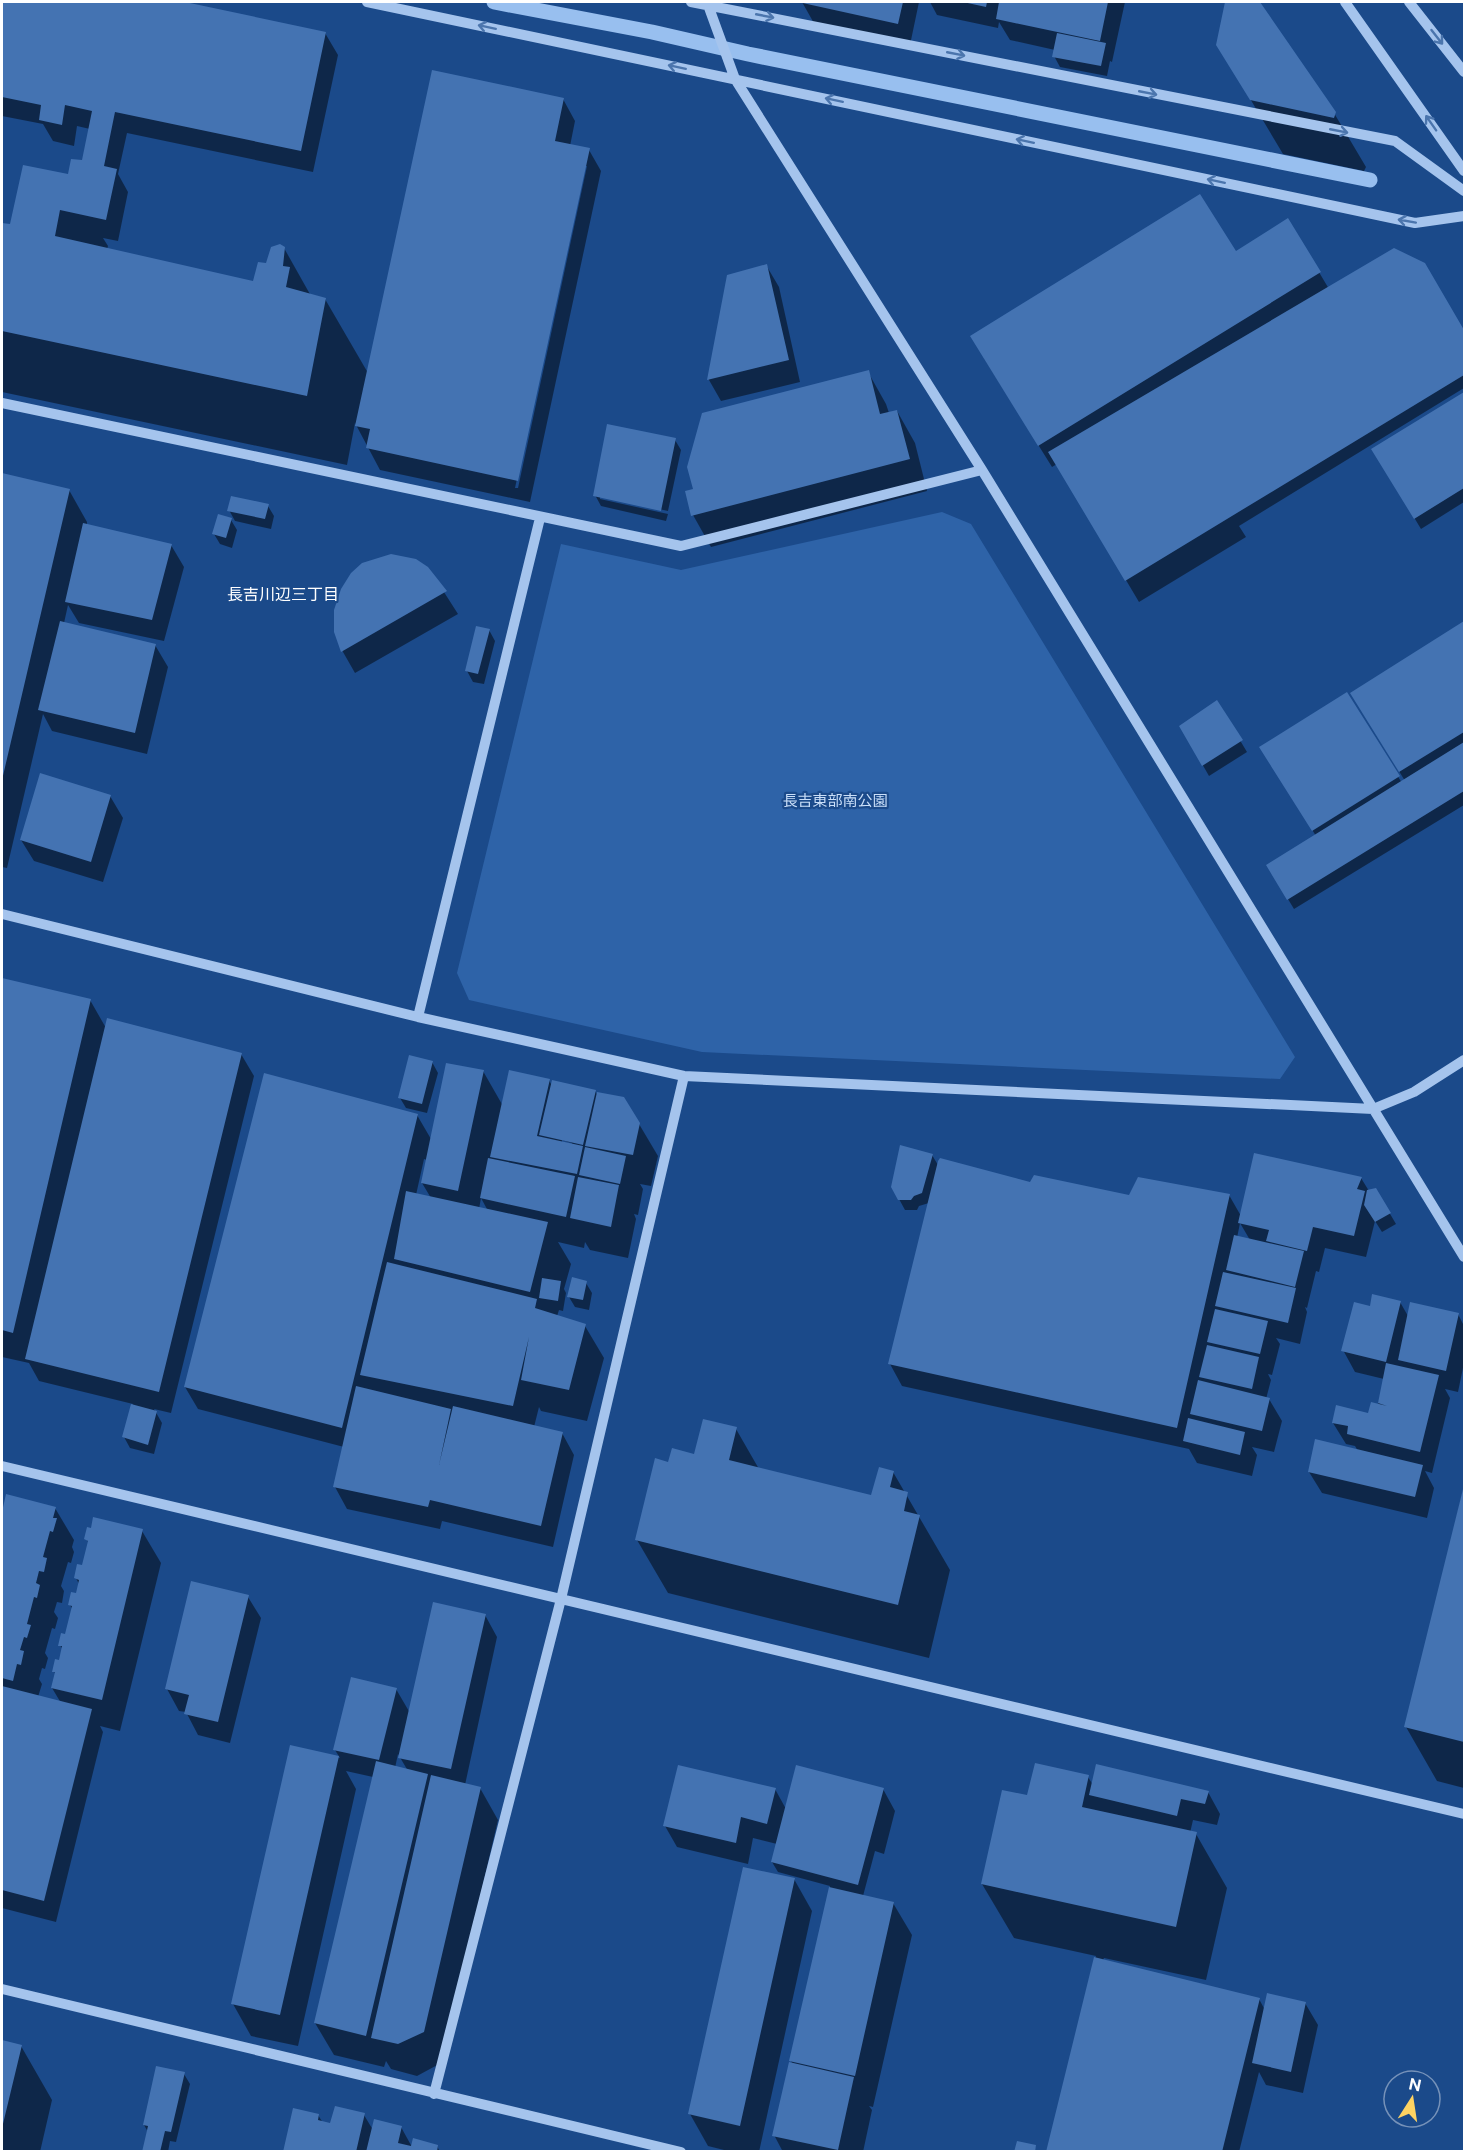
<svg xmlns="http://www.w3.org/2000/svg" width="1466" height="2153" font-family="'Public Sans','Noto Sans JP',sans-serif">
	<rect width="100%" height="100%" fill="#1b4a8a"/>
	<path fill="#2e63a8" d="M 942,512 L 971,524 L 1295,1057 L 1280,1079 L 702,1052 L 469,1000 L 457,973 L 561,544 L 681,570 Z"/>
	<path fill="#0007" fill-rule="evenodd" d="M 2,2 L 178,2 L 325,33 L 338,55 L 313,172 L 127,133 L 118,174 L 128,192 L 118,241 L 103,238 L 108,246 L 107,249 L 255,283 L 267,264 L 284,248 L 311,296 L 325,299 L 368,373 L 563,99 L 575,121 L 570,146 L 589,150 L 601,171 L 530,502 L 380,470 L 355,423 L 347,465 L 2,392 L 2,224 L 12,226 L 83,162 L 90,129 L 77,126 L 74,146 L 53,141 L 43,124 L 2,116 ZM 584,166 L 587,166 L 518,488 L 515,488 Z
		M 802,2 L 919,2 L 910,45 L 815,25 Z
		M 930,2 L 1125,2 L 1112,62 L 1110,61 L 1107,76 L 1060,67 L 1054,56 L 1055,50 L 1010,40 L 999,22 L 998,28 L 937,15 Z
		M 1226,2 L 1258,2 L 1334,113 L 1366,167 L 1364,171 L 1283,154 L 1218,45 Z
		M 1288,220 L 1329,289 L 1424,264 L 1464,333 L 1464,388 L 1239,526 L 1246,537 L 1139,602 L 1057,464 L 1052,467 L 984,358 L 1235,253 Z
		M 766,265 L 779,287 L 800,382 L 721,401 L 709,380 L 728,276 Z
		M 868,372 L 886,404 L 889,413 L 897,411 L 915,443 L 927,491 L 711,547 L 693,515 L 695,491 Z
		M 1464,394 L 1464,502 L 1421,529 L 1373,449 Z
		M 675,440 L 681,450 L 668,511 L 600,496 L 600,499 L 668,514 L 666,521 L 601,506 L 595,495 Z
		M 2,475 L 69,490 L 87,522 L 87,526 L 171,545 L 184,567 L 164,641 L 79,623 L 68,605 L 64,623 L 155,645 L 168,667 L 147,754 L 52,731 L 43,714 L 7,868 L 2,867 Z
		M 268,506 L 274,516 L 271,529 L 231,520 L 237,530 L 232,548 L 220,544 L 214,534 L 219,516 L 235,521 L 229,510 Z
		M 435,578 L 458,614 L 355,673 L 343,652 L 336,632 Z
		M 1464,623 L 1464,805 L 1294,909 L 1268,866 L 1316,836 L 1274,769 L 1347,694 L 1402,783 L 1405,781 L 1352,694 Z
		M 489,630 L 495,641 L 484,684 L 473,682 L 467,671 Z
		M 1217,702 L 1247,752 L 1209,776 L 1181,727 Z
		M 110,796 L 123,818 L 103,882 L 34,861 L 21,840 Z
		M 2,980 L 90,1000 L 106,1028 L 241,1054 L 254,1076 L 171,1413 L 154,1409 L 162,1423 L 154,1454 L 130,1448 L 124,1437 L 133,1404 L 39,1381 L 29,1363 L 2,1357 Z
		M 432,1062 L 438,1073 L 427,1113 L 406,1108 L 400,1098 Z
		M 483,1071 L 503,1106 L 549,1080 L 552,1086 L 595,1091 L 598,1096 L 639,1124 L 658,1156 L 651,1186 L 640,1184 L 643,1189 L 638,1215 L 634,1214 L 636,1219 L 628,1258 L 590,1250 L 585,1242 L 584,1248 L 558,1242 L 571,1264 L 564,1289 L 566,1293 L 563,1311 L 559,1310 L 557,1316 L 585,1326 L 604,1358 L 587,1421 L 541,1411 L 539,1407 L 534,1427 L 562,1433 L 574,1455 L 553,1547 L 442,1521 L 440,1529 L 347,1509 L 335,1487 L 344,1447 L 198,1409 L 185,1387 L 417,1115 L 431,1139 ZM 562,1140 L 572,1143 L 571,1146 L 562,1143 ZM 424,1159 L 427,1160 L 422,1183 L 431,1198 L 416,1195 ZM 481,1198 L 488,1211 L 479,1209 Z
		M 932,1155 L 938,1165 L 1030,1184 L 1130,1197 L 1229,1195 L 1241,1216 L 1361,1178 L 1369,1191 L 1376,1190 L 1396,1224 L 1382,1232 L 1375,1221 L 1366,1257 L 1325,1248 L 1319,1272 L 1316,1271 L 1307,1308 L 1305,1307 L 1307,1312 L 1300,1344 L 1276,1338 L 1280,1344 L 1272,1375 L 1268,1374 L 1271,1380 L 1266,1399 L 1269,1399 L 1282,1421 L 1274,1452 L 1252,1447 L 1257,1455 L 1252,1476 L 1197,1463 L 1189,1449 L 902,1386 L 890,1364 L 929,1203 L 919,1206 L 917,1210 L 905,1210 L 899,1199 ZM 1240,1223 L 1250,1240 L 1237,1238 Z
		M 586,1283 L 592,1293 L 589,1310 L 575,1307 L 569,1297 Z
		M 1400,1302 L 1408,1316 L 1458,1314 L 1464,1326 L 1464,1363 L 1458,1392 L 1445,1389 L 1450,1398 L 1432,1473 L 1425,1471 L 1434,1488 L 1427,1518 L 1322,1493 L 1309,1472 L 1358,1451 L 1355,1446 L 1346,1444 L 1333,1423 L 1370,1415 L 1378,1405 L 1384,1379 L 1355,1372 L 1343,1350 L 1371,1308 Z
		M 736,1429 L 759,1469 L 872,1497 L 893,1472 L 950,1570 L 929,1658 L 668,1593 L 637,1540 L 669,1464 L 695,1456 Z
		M 1464,1487 L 1464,1788 L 1437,1781 L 1406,1727 Z
		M 7,1496 L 55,1508 L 74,1540 L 72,1547 L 74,1552 L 71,1563 L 68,1562 L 61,1586 L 64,1591 L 62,1603 L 57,1602 L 54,1612 L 58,1618 L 55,1629 L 52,1628 L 45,1653 L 48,1658 L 45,1669 L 42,1668 L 39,1679 L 42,1684 L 38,1697 L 61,1703 L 52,1688 L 56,1675 L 54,1671 L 60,1662 L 63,1650 L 60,1645 L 66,1635 L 73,1610 L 70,1605 L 77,1595 L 79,1584 L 76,1578 L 83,1566 L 89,1543 L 86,1539 L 142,1531 L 161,1563 L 120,1731 L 100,1726 L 103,1732 L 56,1922 L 2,1908 L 2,1518 Z
		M 248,1597 L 261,1618 L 230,1743 L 198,1735 L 186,1712 L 179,1711 L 167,1689 Z
		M 485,1615 L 497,1637 L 465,1785 L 480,1788 L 498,1820 L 441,2063 L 417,2076 L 391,2069 L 386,2061 L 384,2067 L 334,2055 L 315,2023 L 373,1777 L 346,1771 L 356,1789 L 298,2046 L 251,2036 L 233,2004 L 291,1747 L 340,1758 L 335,1750 L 396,1689 L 410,1713 ZM 398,1754 L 408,1771 L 395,1768 Z
		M 1088,1777 L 1093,1785 L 1208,1792 L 1220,1814 L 1217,1825 L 1193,1820 L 1190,1833 L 1196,1834 L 1227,1888 L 1206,1980 L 1104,1958 L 1103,1960 L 1259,1999 L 1265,2010 L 1305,2003 L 1318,2025 L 1303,2093 L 1266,2085 L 1259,2072 L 1239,2152 L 1048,2152 L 1096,1956 L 1014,1938 L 982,1884 L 1029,1797 Z
		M 775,1789 L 786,1809 L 883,1789 L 895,1811 L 884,1854 L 875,1851 L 863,1896 L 893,1903 L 912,1935 L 873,2107 L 869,2106 L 872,2110 L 863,2152 L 783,2152 L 774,2135 L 793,2065 L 791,2061 L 830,1886 L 778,1872 L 772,1862 L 777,1844 L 753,1838 L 748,1864 L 677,1847 L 665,1826 Z
		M 794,1879 L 812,1911 L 759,2152 L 732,2152 L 708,2146 L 690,2114 Z
		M 2,2041 L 21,2046 L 52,2100 L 40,2152 L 2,2152 Z
		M 184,2074 L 190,2084 L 176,2142 L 170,2141 L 168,2152 L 143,2152 L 148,2132 L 144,2125 Z
		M 318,2115 L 323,2123 L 332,2125 L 364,2115 L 373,2130 L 401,2127 L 412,2147 L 437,2146 L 440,2152 L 285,2152 Z"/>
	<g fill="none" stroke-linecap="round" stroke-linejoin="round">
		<path stroke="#98bfef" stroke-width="15" d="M 494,2 L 652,32 L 748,54 L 1370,180"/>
	</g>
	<path fill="#4473b2" d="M 2,2 L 185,2 L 326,32 L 301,151 L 115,112 L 104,166 L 117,169 L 106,220 L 60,210 L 55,236 L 253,281 L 258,262 L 266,263 L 271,247 L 280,244 L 285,247 L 283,266 L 290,267 L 286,287 L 326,298 L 307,396 L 2,331 L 2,223 L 10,224 L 23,165 L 68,174 L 71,159 L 82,160 L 92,111 L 65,105 L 62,125 L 39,120 L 41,105 L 2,97 Z
		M 798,2 L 903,2 L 898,24 Z
		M 963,2 L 987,2 L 986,7 Z
		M 999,2 L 1108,2 L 1100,41 L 996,19 Z
		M 1225,2 L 1260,2 L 1336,112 L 1334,118 L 1250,100 L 1216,45 Z
		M 1057,33 L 1106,43 L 1101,66 L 1052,57 Z
		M 432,70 L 564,98 L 555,141 L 590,148 L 518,481 L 366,448 L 370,429 L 355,426 Z
		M 1200,194 L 1236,251 L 1288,218 L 1321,272 L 1038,446 L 970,336 Z
		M 1394,248 L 1425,263 L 1464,330 L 1464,375 L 1125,581 L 1048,452 Z
		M 767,264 L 789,360 L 707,380 L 727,275 Z
		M 869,370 L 880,414 L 897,410 L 910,459 L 691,516 L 685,491 L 693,489 L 687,467 L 702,413 Z
		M 1464,392 L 1464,488 L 1414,519 L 1371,449 Z
		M 607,424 L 676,438 L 661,511 L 593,496 Z
		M 2,473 L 70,489 L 2,780 Z
		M 231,496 L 269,504 L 265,519 L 227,511 Z
		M 218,514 L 232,518 L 226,538 L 212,534 Z
		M 83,523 L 172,544 L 152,620 L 65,602 Z
		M 391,554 L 416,559 L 428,567 L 447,591 L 341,652 L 334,632 L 334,610 L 341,589 L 351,573 L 362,563 Z
		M 60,621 L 156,644 L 135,733 L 38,710 Z
		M 1464,621 L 1464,732 L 1399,772 L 1350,693 Z
		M 476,626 L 490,629 L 478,674 L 465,671 Z
		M 1347,692 L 1400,776 L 1312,831 L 1259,747 Z
		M 1217,700 L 1243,740 L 1202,766 L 1179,726 Z
		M 1464,742 L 1464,791 L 1287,900 L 1266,865 Z
		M 40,773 L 111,795 L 91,862 L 20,840 Z
		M 2,978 L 91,999 L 13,1333 L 2,1330 Z
		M 107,1018 L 242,1053 L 159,1392 L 25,1359 Z
		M 409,1055 L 433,1061 L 422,1104 L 398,1098 Z
		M 446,1063 L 484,1070 L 458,1191 L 421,1183 Z
		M 509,1070 L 550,1079 L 537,1136 L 583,1146 L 577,1174 L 490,1157 Z
		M 264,1073 L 418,1114 L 342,1428 L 184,1387 Z
		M 552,1080 L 596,1090 L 583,1145 L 539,1135 Z
		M 597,1092 L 624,1097 L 640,1123 L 633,1155 L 585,1146 Z
		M 900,1145 L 933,1154 L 922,1193 L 914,1196 L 911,1200 L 898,1200 L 891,1187 Z
		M 585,1147 L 626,1156 L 620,1184 L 579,1175 Z
		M 1254,1153 L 1362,1177 L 1357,1189 L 1365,1191 L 1354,1236 L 1313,1227 L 1307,1251 L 1266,1241 L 1269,1230 L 1238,1223 Z
		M 488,1158 L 575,1176 L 566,1217 L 480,1198 Z
		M 940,1158 L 1030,1182 L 1034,1175 L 1129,1195 L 1138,1177 L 1230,1194 L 1177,1428 L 888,1364 L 938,1161 Z
		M 578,1177 L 619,1185 L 611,1227 L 570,1218 Z
		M 1376,1188 L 1391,1213 L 1375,1222 L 1364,1205 L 1367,1190 Z
		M 406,1191 L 548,1222 L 530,1292 L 394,1259 Z
		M 1234,1235 L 1304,1251 L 1295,1287 L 1226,1270 Z
		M 387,1262 L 537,1299 L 535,1308 L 586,1324 L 569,1390 L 521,1380 L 529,1337 L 513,1406 L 360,1375 Z
		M 1223,1272 L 1296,1288 L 1288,1323 L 1215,1306 Z
		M 572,1277 L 587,1281 L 583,1300 L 567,1297 Z
		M 542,1278 L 561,1281 L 558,1301 L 539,1298 Z
		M 1372,1294 L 1401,1301 L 1386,1362 L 1341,1351 L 1354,1302 L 1370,1306 Z
		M 1410,1302 L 1459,1313 L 1446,1371 L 1398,1360 Z
		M 1215,1309 L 1268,1321 L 1260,1354 L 1207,1342 Z
		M 1207,1345 L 1259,1357 L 1252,1389 L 1199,1377 Z
		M 1386,1363 L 1439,1375 L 1420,1452 L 1347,1434 L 1348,1426 L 1332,1423 L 1336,1405 L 1368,1413 L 1371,1402 L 1387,1406 L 1378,1403 Z
		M 1198,1380 L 1270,1398 L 1262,1431 L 1190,1414 Z
		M 356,1386 L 451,1409 L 439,1465 L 453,1406 L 563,1432 L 541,1526 L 430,1500 L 428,1507 L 333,1487 Z
		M 131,1404 L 157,1411 L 148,1445 L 122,1437 Z
		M 1188,1418 L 1245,1432 L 1240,1455 L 1183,1441 Z
		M 703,1419 L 737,1427 L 729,1460 L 871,1495 L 879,1467 L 894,1471 L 890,1487 L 908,1492 L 904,1511 L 920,1515 L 898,1605 L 635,1540 L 655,1458 L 668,1462 L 672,1448 L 694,1454 Z
		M 1315,1439 L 1423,1465 L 1415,1497 L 1308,1472 Z
		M 1464,1485 L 1464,1742 L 1404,1727 Z
		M 6,1494 L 56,1507 L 53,1518 L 57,1518 L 53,1532 L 50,1531 L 43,1557 L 47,1558 L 44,1572 L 39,1571 L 36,1583 L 40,1585 L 37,1598 L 34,1597 L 27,1624 L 31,1625 L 27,1638 L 24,1637 L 20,1650 L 24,1651 L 21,1665 L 17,1664 L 13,1681 L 2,1678 L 2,1512 Z
		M 93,1517 L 143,1529 L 102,1700 L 51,1688 L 55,1672 L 52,1672 L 55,1659 L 59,1660 L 62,1646 L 58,1646 L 61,1633 L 65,1634 L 72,1606 L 68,1605 L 71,1592 L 76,1593 L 79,1580 L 74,1578 L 77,1564 L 82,1565 L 88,1541 L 84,1539 L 87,1527 L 91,1528 Z
		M 191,1581 L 249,1595 L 218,1722 L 184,1714 L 189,1695 L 165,1689 Z
		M 433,1602 L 486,1614 L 451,1769 L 398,1758 Z
		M 351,1677 L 397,1688 L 379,1760 L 333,1750 Z
		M 2,1686 L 92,1709 L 44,1901 L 2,1890 Z
		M 290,1745 L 339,1756 L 280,2015 L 231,2004 Z
		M 376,1761 L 428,1774 L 366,2036 L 314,2023 Z
		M 1035,1763 L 1089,1775 L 1082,1807 L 1197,1832 L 1176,1927 L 981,1884 L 1002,1790 L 1027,1795 Z
		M 1096,1764 L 1209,1791 L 1205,1804 L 1181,1799 L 1177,1816 L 1089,1795 Z
		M 678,1765 L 776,1788 L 767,1824 L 741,1817 L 736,1843 L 663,1826 Z
		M 796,1765 L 884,1788 L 858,1885 L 771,1862 Z
		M 431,1775 L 481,1787 L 424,2032 L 398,2044 L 371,2038 Z
		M 743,1867 L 795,1878 L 740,2126 L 688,2114 Z
		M 829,1887 L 894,1902 L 855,2076 L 789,2061 Z
		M 1094,1957 L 1260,1998 L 1222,2152 L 1046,2152 Z
		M 1267,1993 L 1306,2002 L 1291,2072 L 1252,2063 Z
		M 2,2040 L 22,2045 L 2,2128 Z
		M 789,2062 L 854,2077 L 838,2150 L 772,2136 Z
		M 156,2066 L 185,2072 L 171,2132 L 165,2131 L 160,2152 L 142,2152 L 148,2126 L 143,2125 Z
		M 335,2106 L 365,2113 L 356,2152 L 283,2152 L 293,2108 L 319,2114 L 318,2120 L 330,2123 Z
		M 374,2119 L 402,2126 L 398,2143 L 411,2146 L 413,2138 L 438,2145 L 437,2152 L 366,2152 Z
		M 1017,2141 L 1036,2145 L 1035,2152 L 1014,2152 Z"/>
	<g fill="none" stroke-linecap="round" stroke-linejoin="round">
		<path stroke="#a5c4ed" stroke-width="10" d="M 367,2 L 1415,223 L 1464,216
			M 691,2 L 1395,141 L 1464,191
			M 708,2 L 708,5 L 735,79 L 982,470 L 1464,1257
			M 1345,2 L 1464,171
			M 1409,2 L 1464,72
			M 2,403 L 681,546 L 982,470
			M 2,914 L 418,1017 L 684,1076 L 1373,1109 L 1414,1092 L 1464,1060
			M 418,1017 L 540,518
			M 2,1466 L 1464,1814
			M 2,1989 L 681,2152
			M 434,2094 L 561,1599 L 684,1076"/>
	</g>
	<defs><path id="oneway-shaft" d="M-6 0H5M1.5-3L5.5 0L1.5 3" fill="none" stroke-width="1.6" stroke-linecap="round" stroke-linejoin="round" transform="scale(1.5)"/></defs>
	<g stroke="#4b75ad">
		<use href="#oneway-shaft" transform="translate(765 16) rotate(11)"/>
		<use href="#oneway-shaft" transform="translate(487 27) rotate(-168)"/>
		<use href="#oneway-shaft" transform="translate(1437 37) rotate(52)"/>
		<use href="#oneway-shaft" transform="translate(956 54) rotate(11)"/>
		<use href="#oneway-shaft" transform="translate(677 67) rotate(-168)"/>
		<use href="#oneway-shaft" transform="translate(1148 93) rotate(11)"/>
		<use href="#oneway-shaft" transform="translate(834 100) rotate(-168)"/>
		<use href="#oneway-shaft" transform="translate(1431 123) rotate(-125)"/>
		<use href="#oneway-shaft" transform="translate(1339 131) rotate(11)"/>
		<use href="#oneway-shaft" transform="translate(1025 141) rotate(-168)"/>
		<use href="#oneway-shaft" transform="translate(1216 181) rotate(-168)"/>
		<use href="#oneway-shaft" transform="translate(1407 221) rotate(-170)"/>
	</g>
	<g text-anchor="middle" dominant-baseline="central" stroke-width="4.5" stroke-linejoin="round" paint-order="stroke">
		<g font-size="15" fill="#cadff9" stroke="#1b4a8a">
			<text x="835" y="800">長吉東部南公園</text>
		</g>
		<g font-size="16" fill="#fff" stroke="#1b4a8a">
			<text x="283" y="594">長吉川辺三丁目</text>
		</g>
	</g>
	<rect width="1466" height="2153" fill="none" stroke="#ffffff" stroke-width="6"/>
	<g transform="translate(1412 2099) rotate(12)"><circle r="28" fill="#1b4a8a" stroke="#7692b9" stroke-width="1.5"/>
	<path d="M0-4.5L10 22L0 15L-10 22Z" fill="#fed362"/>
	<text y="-9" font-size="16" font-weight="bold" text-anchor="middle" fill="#ffffff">N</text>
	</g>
</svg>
